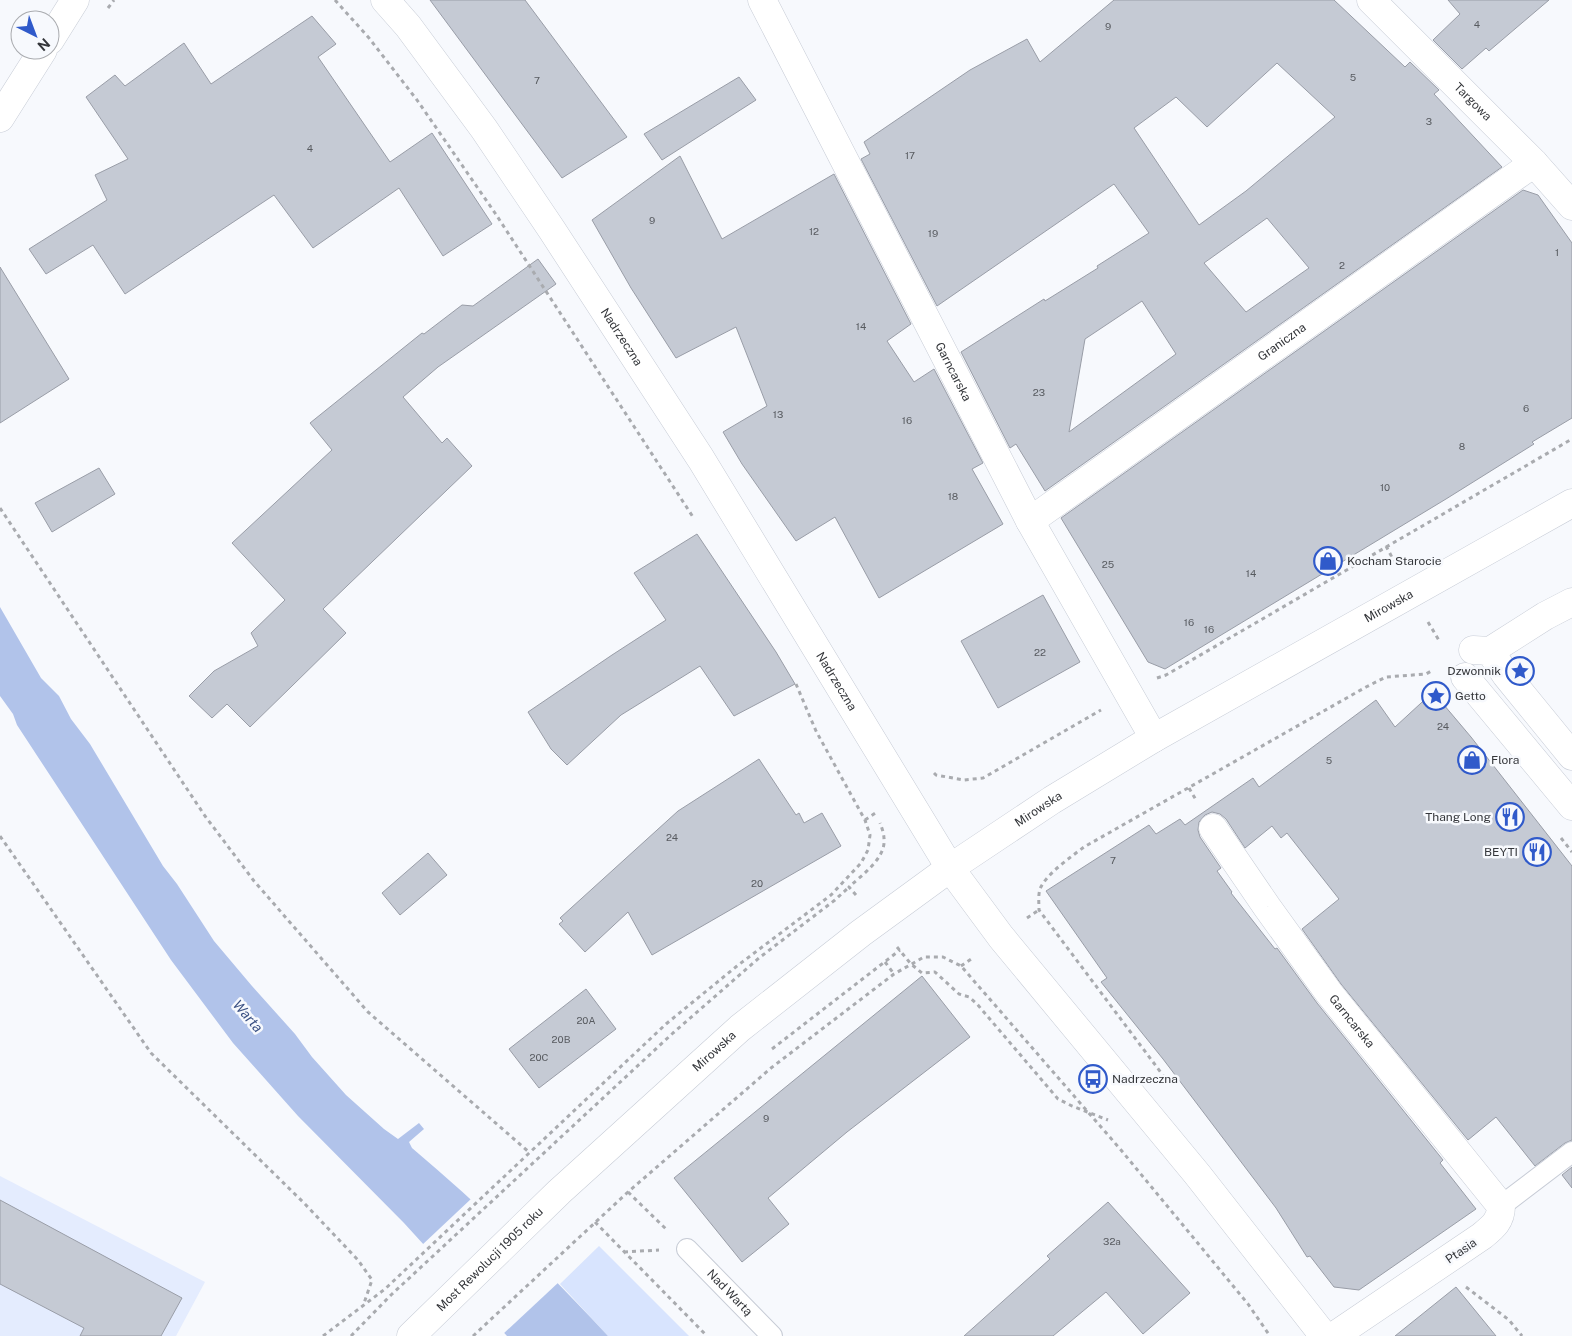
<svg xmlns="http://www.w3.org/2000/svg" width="1572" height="1336" font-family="'Public Sans',sans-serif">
	<rect width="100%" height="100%" fill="#f7f9fd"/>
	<path fill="#e4ecfe" d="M 0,1176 L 205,1282 L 176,1336 L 0,1336 Z"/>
	<path fill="#d8e4fe" d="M 599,1246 L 689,1336 L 608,1336 L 560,1284 Z"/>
	<path fill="#b1c3ea" d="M 0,607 L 41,678 L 59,696 L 71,719 L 90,744 L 163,866 L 177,884 L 214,941 L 252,986 L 295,1034 L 312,1057 L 346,1095 L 384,1129 L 398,1139 L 419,1123 L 424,1129 L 409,1142 L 412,1148 C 481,1206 546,1269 608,1336 L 507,1336 L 404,1223 L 298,1116 L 233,1043 L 171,960 L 17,725 L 13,714 L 0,696 Z"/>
	<path fill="#f7f9fd" d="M 472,1198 L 560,1281 L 502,1335 L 421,1246 Z"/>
	<path fill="#c5cad4" stroke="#999da7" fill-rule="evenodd" d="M 430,0 L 525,0 L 627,137 L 562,178 Z
		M 1114,0 L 1334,0 L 1405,67 L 1410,62 L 1439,90 L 1434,94 L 1502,167 L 1045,491 L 1016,444 L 1010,448 L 961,352 L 1044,299 L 1045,301 L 1098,268 L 1097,266 L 1149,233 L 1114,184 L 937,306 L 861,159 L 870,154 L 864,142 L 970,70 L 1027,39 L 1040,62 ZM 1277,63 L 1335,117 L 1246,191 L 1199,225 L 1134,128 L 1176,97 L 1207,127 ZM 1267,218 L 1309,268 L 1246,312 L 1204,263 ZM 1142,301 L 1176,354 L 1069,432 L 1085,339 Z
		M 1448,0 L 1549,0 L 1489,51 L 1486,48 L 1462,69 L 1433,40 L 1460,14 Z
		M 312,16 L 336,44 L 318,57 L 390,162 L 432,133 L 492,224 L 443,256 L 399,188 L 313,248 L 274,195 L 125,294 L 93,245 L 46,274 L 29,249 L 107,200 L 95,175 L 128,159 L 86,97 L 115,75 L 125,86 L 184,43 L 211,84 Z
		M 739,77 L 756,100 L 662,160 L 644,134 Z
		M 680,156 L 722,239 L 834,174 L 911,324 L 887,341 L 914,382 L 934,369 L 983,463 L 972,469 L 1003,524 L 879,598 L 835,517 L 796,541 L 742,464 L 723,432 L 767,406 L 736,327 L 676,358 L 631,288 L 592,220 Z
		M 1523,190 L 1538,195 L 1572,243 L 1572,418 L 1532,442 L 1534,444 L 1446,499 L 1165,669 L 1148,662 L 1061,518 Z
		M 538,259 L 556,284 L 438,367 L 403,397 L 442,443 L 447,438 L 472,466 L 323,609 L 346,633 L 292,686 L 250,727 L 227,704 L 212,718 L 189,696 L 214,671 L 258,646 L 251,633 L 285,600 L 232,543 L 332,450 L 310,423 L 422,333 L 424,334 L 462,305 L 473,306 Z
		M 0,267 L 69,379 L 0,423 Z
		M 99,468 L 115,494 L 52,532 L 35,503 Z
		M 697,534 L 776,652 L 795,684 L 734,716 L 700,666 L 621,715 L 567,765 L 551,749 L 528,712 L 612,655 L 666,620 L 634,573 Z
		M 1043,595 L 1080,662 L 998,708 L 961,641 Z
		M 1433,692 L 1471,737 L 1572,866 L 1572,1140 L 1565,1143 L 1535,1166 L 1496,1117 L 1468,1140 L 1341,984 L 1302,929 L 1339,899 L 1287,833 L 1281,838 L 1272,826 L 1245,848 L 1226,819 L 1220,814 L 1212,812 L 1205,815 L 1199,822 L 1198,830 L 1200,837 L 1221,868 L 1217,871 L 1232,892 L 1231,893 L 1275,949 L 1277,948 L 1317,1003 L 1443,1160 L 1440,1163 L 1476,1209 L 1359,1290 L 1334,1287 L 1310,1256 L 1307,1257 L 1276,1208 L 1163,1059 L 1101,982 L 1107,978 L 1046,891 L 1149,825 L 1156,834 L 1180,819 L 1185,825 L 1253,778 L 1259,787 L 1376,700 L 1395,727 Z
		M 759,759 L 796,815 L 799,813 L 804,823 L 822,813 L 841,846 L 652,955 L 628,912 L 585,952 L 559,924 L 563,921 L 560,918 L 678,811 Z
		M 428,853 L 447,875 L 400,915 L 382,893 Z
		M 922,976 L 970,1037 L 847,1132 L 768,1198 L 789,1224 L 742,1262 L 674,1178 Z
		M 586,989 L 616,1029 L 539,1088 L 509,1049 Z
		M 1572,1167 L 1572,1188 L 1562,1175 Z
		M 0,1200 L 182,1298 L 161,1336 L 80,1336 L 84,1328 L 0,1284 Z
		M 1108,1202 L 1190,1293 L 1143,1334 L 1106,1292 L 1053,1336 L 964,1336 L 1050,1259 L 1047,1256 Z
		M 1456,1287 L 1496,1336 L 1395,1336 Z"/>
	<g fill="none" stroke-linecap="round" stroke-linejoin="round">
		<defs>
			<g id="service">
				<path d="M 1501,1206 L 1572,1152"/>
				<path id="s1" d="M 687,1249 L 772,1336"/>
			</g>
			<path id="pedestrian" d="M 1473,650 L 1490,651 L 1545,616 L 1572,602
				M 1490,651 L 1506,675 L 1572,756"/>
			<g id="minor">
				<path id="s2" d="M 762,0 L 1030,521 L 1154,738"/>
				<path id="s3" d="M 1371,0 L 1534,163 L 1572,206"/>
				<path d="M 50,40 L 75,0"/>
				<path d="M 0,118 L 43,50"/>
				<path id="s4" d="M 1030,521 L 1534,163"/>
				<path d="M 1465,677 L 1572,806"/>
				<path id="s5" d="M 1213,828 L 1267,907 L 1329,993 L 1501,1206 C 1501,1221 1493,1227 1482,1236 L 1334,1336"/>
			</g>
			<g id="tertiary">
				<path id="s6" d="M 385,0 L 408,26 L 484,129 L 552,230 L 701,459 L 950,868 L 1001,937 L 1197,1174 L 1324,1336"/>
				<path id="s7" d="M 411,1336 L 559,1192 L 740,1028 L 861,933 L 950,868 L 1052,800 L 1154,738 L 1572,503"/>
			</g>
		</defs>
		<use href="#service" stroke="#c7ccd6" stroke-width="22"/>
		<use href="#pedestrian" stroke="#c7ccd6" stroke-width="29"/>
		<use href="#minor" stroke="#c7ccd6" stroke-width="29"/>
		<use href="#tertiary" stroke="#c7ccd6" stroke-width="29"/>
		<path stroke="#a9abaf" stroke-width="3" stroke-dasharray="4 4" stroke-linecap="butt" d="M 335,0 L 369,38 L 417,100 L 495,213 L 693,517
			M 108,8 L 114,0
			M 0,508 L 205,816 L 254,881 L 368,1012 L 530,1153
			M 1386,546 L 1395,563
			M 1428,622 L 1440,642
			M 1157,678 L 1166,675 L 1572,439
			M 934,773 L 936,775 L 964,780 L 983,778 L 1101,710
			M 1189,788 L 1196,800
			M 865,820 L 877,812
			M 0,836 L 151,1053 L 304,1203 L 358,1260 L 372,1280 L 363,1306
			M 1561,838 L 1572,852
			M 856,895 L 849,887 C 862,875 886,858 884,839 C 884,834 882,828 880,823
			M 1027,918 L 1039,910
			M 897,947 L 911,964 L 922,973 L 935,972 L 959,994 L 969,997 L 977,1004 L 1058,1099 L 1072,1106 L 1108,1120
			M 885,962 L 894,974
			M 961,966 L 974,957
			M 772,1049 L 900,950
			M 1165,1078 L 1039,910 C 1039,903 1038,896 1040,889 C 1046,874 1071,857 1084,847 L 1366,687 L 1386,677 L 1426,674 L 1433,670
			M 628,1192 L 667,1230
			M 595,1222 L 707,1336
			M 624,1252 L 659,1250
			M 1466,1287 L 1509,1320 L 1522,1336
			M 323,1336 L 385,1289 L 666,1024 L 737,966 L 831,895 L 861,863 L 868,850 L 870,835 L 865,820 L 816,731 L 796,684
			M 351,1336 L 391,1295 L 673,1033 L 759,958 L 835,900 L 849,887
			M 473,1336 L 628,1192 L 771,1068 L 894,974 L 924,957 L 943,957 L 961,966 L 1121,1150 L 1248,1304 L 1270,1336"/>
		<use href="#service" stroke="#fff" stroke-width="20"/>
		<use href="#pedestrian" stroke="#fff" stroke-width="28"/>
		<use href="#minor" stroke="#fff" stroke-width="28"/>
		<use href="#tertiary" stroke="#fff" stroke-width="28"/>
	</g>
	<defs>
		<symbol id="shop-ring" viewBox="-11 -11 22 22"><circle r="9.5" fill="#f7f9fd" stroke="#305aca" stroke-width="1.5"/><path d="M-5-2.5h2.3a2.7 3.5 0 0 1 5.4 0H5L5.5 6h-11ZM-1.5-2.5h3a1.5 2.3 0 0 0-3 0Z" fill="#305aca"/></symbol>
		<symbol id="sight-ring" viewBox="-11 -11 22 22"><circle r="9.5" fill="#f7f9fd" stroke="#305aca" stroke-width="1.5"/><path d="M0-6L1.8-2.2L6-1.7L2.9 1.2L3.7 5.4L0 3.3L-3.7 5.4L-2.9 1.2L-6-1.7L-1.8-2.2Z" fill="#305aca"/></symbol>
		<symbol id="restaurant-ring" viewBox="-11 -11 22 22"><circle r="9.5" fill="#f7f9fd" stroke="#305aca" stroke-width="1.5"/><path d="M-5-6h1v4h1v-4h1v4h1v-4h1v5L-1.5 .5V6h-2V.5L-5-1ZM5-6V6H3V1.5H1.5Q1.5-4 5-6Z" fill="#305aca"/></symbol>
		<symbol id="bus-ring" viewBox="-11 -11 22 22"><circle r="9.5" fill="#f7f9fd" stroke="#305aca" stroke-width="1.5"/><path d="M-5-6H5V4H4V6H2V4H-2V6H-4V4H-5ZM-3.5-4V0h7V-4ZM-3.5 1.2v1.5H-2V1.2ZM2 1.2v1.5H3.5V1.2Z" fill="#305aca"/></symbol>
	</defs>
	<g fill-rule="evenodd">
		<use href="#shop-ring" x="1312" y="545" width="32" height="32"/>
		<use href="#sight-ring" x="1504" y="655" width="32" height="32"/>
		<use href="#sight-ring" x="1420" y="680" width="32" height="32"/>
		<use href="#shop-ring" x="1456" y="744" width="32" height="32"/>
		<use href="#restaurant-ring" x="1494" y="801" width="32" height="32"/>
		<use href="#restaurant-ring" x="1521" y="836" width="32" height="32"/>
		<use href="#bus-ring" x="1077" y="1063" width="32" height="32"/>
	</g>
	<g text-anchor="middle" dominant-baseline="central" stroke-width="5" stroke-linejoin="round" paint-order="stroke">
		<g font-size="10" fill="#585b60">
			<text x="1477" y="24">4</text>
			<text x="1108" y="26">9</text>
			<text x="1353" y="77">5</text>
			<text x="537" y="80">7</text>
			<text x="1429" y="121">3</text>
			<text x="310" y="148">4</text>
			<text x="910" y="155">17</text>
			<text x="652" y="220">9</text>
			<text x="814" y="231">12</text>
			<text x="933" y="233">19</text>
			<text x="1557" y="252">1</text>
			<text x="1342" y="265">2</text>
			<text x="861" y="326">14</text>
			<text x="1039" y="392">23</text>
			<text x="1526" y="408">6</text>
			<text x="778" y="414">13</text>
			<text x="907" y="420">16</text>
			<text x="1462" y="446">8</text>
			<text x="1385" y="487">10</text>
			<text x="953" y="496">18</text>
			<text x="1108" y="564">25</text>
			<text x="1251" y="573">14</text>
			<text x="1189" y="622">16</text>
			<text x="1209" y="629">16</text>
			<text x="1040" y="652">22</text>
			<text x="1443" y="726">24</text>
			<text x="1329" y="760">5</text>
			<text x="672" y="837">24</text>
			<text x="1113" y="860">7</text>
			<text x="757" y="883">20</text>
			<text x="586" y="1020">20A</text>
			<text x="561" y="1039">20B</text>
			<text x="539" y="1057">20C</text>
			<text x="766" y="1118">9</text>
			<text x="1112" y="1241">32a</text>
		</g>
		<g font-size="12" fill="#34363a" stroke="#f7f9fd">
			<text stroke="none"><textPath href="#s3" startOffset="144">Targowa</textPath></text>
			<text stroke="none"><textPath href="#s6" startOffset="412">Nadrzeczna</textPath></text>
			<text stroke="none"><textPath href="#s4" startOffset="309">Graniczna</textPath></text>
			<text stroke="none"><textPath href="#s2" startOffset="418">Garncarska</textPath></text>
			<text stroke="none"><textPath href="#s7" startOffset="1226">Mirowska</textPath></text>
			<text stroke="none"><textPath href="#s6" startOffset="818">Nadrzeczna</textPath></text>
			<text stroke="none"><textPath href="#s7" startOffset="821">Mirowska</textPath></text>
			<text stroke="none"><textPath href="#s5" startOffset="238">Garncarska</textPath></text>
			<text stroke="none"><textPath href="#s7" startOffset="416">Mirowska</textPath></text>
			<text transform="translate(1461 1251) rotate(-34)">Ptasia</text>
			<text stroke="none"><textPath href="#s7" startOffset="110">Most Rewolucji 1905 roku</textPath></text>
			<text stroke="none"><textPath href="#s1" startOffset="61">Nad Wartą</textPath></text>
		</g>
		<g font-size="12" fill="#34363a" stroke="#f7f9fd" text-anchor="start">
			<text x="1347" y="561">Kocham Starocie</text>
			<text x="1501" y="671" text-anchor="end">Dzwonnik</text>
			<text x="1455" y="696">Getto</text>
			<text x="1491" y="760">Flora</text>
			<text x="1491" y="817" text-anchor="end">Thang Long</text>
			<text x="1518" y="852" text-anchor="end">BEYTI</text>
			<text x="1112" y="1079">Nadrzeczna</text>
		</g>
		<g font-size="14" font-style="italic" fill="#3a5083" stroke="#f7f9fd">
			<text transform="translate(248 1016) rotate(49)">Warta</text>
		</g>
	</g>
	<g transform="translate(35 35) rotate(138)"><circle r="24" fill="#f7f9fd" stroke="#a9abaf"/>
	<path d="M0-4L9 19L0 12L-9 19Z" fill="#305aca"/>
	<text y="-8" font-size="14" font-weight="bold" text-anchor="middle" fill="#34363a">N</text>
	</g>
</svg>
